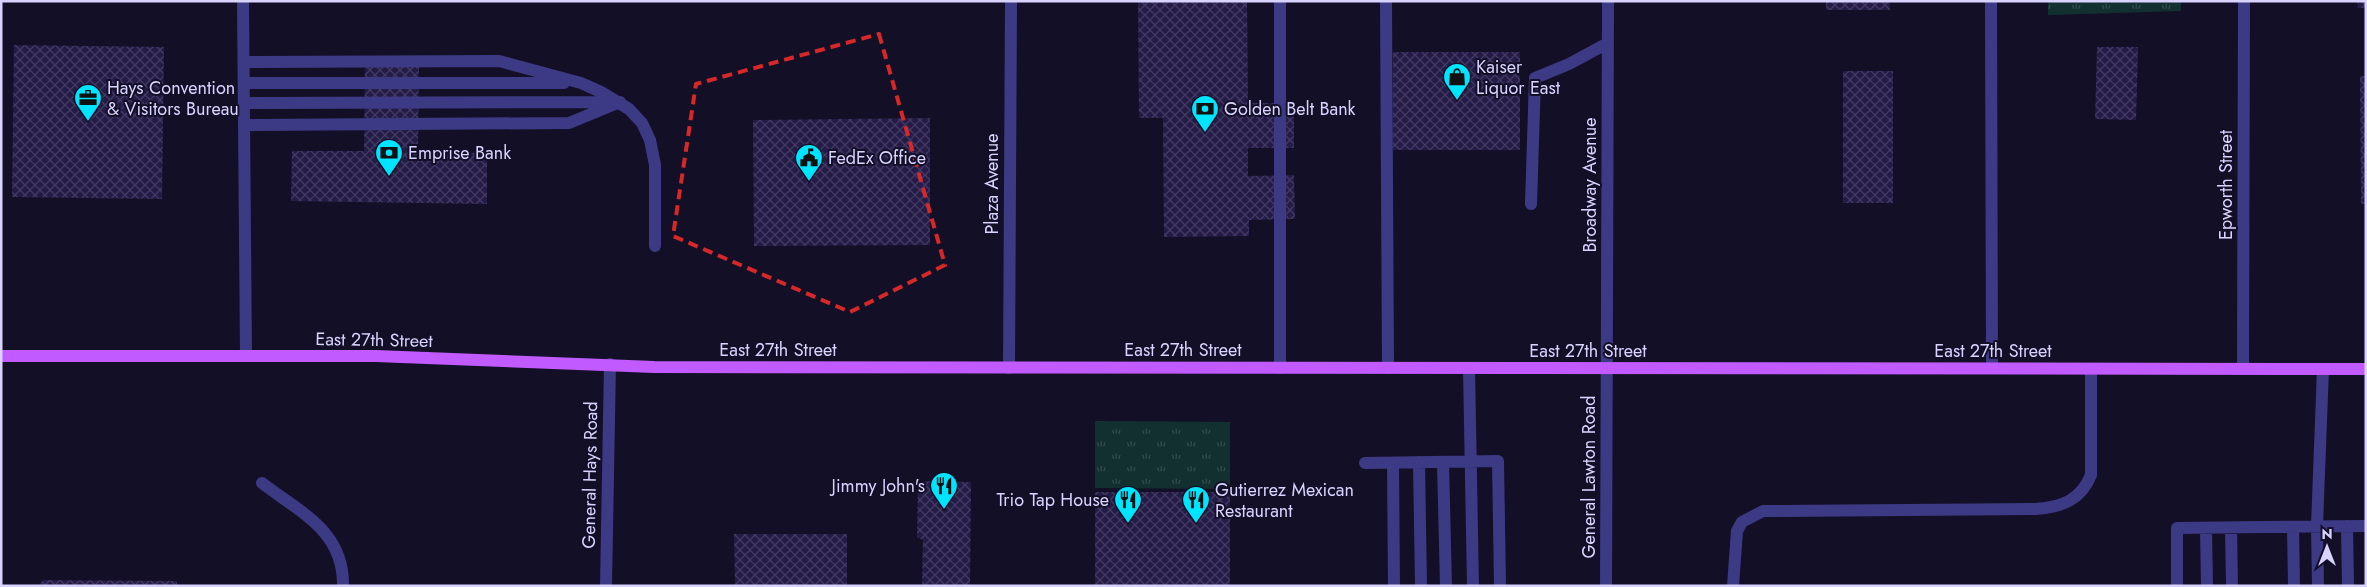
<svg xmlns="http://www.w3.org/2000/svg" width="2367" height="587" font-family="Jost,sans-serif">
	<defs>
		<pattern id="grass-tufts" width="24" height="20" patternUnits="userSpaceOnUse" patternTransform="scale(1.25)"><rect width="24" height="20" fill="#12302f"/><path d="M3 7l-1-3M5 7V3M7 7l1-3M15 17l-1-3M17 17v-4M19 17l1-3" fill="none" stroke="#344d4e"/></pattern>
		<pattern id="building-cross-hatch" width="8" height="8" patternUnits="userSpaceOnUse" patternTransform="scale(1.25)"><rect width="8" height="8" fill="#241b47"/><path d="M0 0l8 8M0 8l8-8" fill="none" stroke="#433b63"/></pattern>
	</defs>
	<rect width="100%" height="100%" fill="#130f26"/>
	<path fill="url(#grass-tufts)" d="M 2048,1 L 2181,1 L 2181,11 L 2048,15 Z
		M 1095,421 L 1230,422 L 1230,489 L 1095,488 Z"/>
	<path fill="url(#building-cross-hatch)" d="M 1138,1 L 1247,1 L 1248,103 L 1294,103 L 1294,148 L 1248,148 L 1248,176 L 1294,175 L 1295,219 L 1249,220 L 1249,236 L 1164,237 L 1163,118 L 1139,118 Z
		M 1826,1 L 1890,1 L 1890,10 L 1826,10 Z
		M 2357,1 L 2366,1 L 2366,8 L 2358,8 Z
		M 14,45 L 164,47 L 162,199 L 12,197 Z
		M 2097,47 L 2138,47 L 2136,120 L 2095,119 Z
		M 1393,52 L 1520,52 L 1520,150 L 1393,150 Z
		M 365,64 L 419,64 L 418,152 L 487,153 L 487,204 L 291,201 L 292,151 L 364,151 Z
		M 1843,71 L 1893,71 L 1893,203 L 1843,203 Z
		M 2360,76 L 2366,76 L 2366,204 L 2361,204 Z
		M 930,118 L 930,245 L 754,246 L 753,120 Z
		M 918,481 L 971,482 L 970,586 L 922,586 L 923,540 L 917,537 Z
		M 1095,492 L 1230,492 L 1230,586 L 1095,586 Z
		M 734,534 L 847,534 L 847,586 L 735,586 Z
		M 43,580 L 177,581 L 177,586 L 38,586 Z"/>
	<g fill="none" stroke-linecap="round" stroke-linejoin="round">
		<path stroke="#3d3a85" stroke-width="12" d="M 243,1 L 246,356
			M 1280,1 L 1280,368
			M 1386,1 L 1388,368
			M 1991,1 L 1992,368
			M 244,62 L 499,61 L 581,83 L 601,92 L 629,109 L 642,123 L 650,140 L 655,165 L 655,246
			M 244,83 L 564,83
			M 244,103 L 612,102
			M 244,125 L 569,123 L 620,102
			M 1531,204 L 1535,78 L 1569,64 L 1608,43
			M 1009,368 L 1011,1
			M 1469,368 L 1473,586
			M 2243,369 L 2244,1
			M 1419,462 L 1421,586
			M 1443,462 L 1446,586
			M 1365,463 L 1498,461 L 1500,586
			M 1393,463 L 1394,586
			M 262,483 C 301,513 344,531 343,586
			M 2347,526 L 2348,586
			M 2293,527 L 2294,586
			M 2206,528 L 2207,586
			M 2231,528 L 2232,586
			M 606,586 L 610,364
			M 1606,586 L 1608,1
			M 1733,586 L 1737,531 L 1742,522 L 1763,511 L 2036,509 C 2062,507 2081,500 2091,475 L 2091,369
			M 2177,586 L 2177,528 L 2366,526
			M 2318,586 L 2317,526 L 2323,369"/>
		<path stroke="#c25bff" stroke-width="12" d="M 1,356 L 376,356 L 654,367 L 2366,369"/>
	</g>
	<path fill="none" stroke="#d62828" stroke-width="4" stroke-dasharray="10 6" stroke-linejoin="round" d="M 879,34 L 945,265 L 850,312 L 673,236 L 696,84 Z"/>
	<defs>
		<symbol id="shop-pin" viewBox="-11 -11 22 30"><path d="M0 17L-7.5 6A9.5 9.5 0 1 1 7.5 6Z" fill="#00e5ff" stroke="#130f26"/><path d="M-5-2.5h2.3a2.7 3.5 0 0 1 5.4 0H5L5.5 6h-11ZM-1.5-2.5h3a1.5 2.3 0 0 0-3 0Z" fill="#111"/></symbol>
		<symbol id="office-pin" viewBox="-11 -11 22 30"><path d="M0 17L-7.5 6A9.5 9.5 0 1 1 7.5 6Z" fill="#00e5ff" stroke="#130f26"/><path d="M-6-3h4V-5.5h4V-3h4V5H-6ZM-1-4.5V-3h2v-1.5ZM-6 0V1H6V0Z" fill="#111"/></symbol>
		<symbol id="bank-pin" viewBox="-11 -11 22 30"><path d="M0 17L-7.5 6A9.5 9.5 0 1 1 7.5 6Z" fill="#00e5ff" stroke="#130f26"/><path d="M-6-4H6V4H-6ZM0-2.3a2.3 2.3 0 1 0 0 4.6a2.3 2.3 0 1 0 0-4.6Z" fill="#111"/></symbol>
		<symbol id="civic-pin" viewBox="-11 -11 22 30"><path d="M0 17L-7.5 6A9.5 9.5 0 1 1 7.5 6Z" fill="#00e5ff" stroke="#130f26"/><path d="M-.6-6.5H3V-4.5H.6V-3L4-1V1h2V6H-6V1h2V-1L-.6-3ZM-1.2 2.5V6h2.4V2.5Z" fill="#111"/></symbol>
		<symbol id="restaurant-pin" viewBox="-11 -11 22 30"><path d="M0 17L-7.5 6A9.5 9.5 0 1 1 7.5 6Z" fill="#00e5ff" stroke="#130f26"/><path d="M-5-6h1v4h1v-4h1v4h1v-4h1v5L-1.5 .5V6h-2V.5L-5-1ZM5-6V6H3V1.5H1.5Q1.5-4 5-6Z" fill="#111"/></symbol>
	</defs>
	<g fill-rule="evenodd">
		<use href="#shop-pin" x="1441" y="61" width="32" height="43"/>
		<use href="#office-pin" x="72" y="82" width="32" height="43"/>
		<use href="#bank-pin" x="1189" y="93" width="32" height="43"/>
		<use href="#bank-pin" x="373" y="137" width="32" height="43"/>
		<use href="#civic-pin" x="793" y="142" width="32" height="43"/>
		<use href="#restaurant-pin" x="928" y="470" width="32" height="43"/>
		<use href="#restaurant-pin" x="1112" y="484" width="32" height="43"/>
		<use href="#restaurant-pin" x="1180" y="484" width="32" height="43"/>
	</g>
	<g text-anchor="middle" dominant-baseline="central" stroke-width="4" stroke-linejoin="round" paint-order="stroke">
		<g font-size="18" fill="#d9d4ff" stroke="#130f26" text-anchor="start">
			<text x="1476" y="67">Kaiser<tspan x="1476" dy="21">Liquor East</tspan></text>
			<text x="107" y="88">Hays Convention<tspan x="107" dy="21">&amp; Visitors Bureau</tspan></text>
			<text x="1224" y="109">Golden Belt Bank</text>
			<text x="408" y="153">Emprise Bank</text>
			<text x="828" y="158">FedEx Office</text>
			<text x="925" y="486" text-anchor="end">Jimmy John's</text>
			<text x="1215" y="490">Gutierrez Mexican<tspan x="1215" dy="21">Restaurant</tspan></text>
			<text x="1109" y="500" text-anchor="end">Trio Tap House</text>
		</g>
		<g font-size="18" fill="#d9d4ff" stroke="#130f26">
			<text transform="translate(992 184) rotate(-90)">Plaza Avenue</text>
			<text transform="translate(1590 185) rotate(-90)">Broadway Avenue</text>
			<text transform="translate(2226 185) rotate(-90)">Epworth Street</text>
			<text transform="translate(374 340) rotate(1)">East 27th Street</text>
			<text x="778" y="350">East 27th Street</text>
			<text x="1183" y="350">East 27th Street</text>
			<text x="1588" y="351">East 27th Street</text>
			<text x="1993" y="351">East 27th Street</text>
			<text transform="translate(590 475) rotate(-89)">General Hays Road</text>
			<text transform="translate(1589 477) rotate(-90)">General Lawton Road</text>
		</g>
	</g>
	<rect width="2367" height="587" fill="none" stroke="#d9d4ff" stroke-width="5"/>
	<g transform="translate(2327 547)" stroke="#130f26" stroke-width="4" paint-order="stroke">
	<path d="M0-4L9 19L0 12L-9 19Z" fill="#d9d4ff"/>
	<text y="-8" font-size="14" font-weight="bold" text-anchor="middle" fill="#d9d4ff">N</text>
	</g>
</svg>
